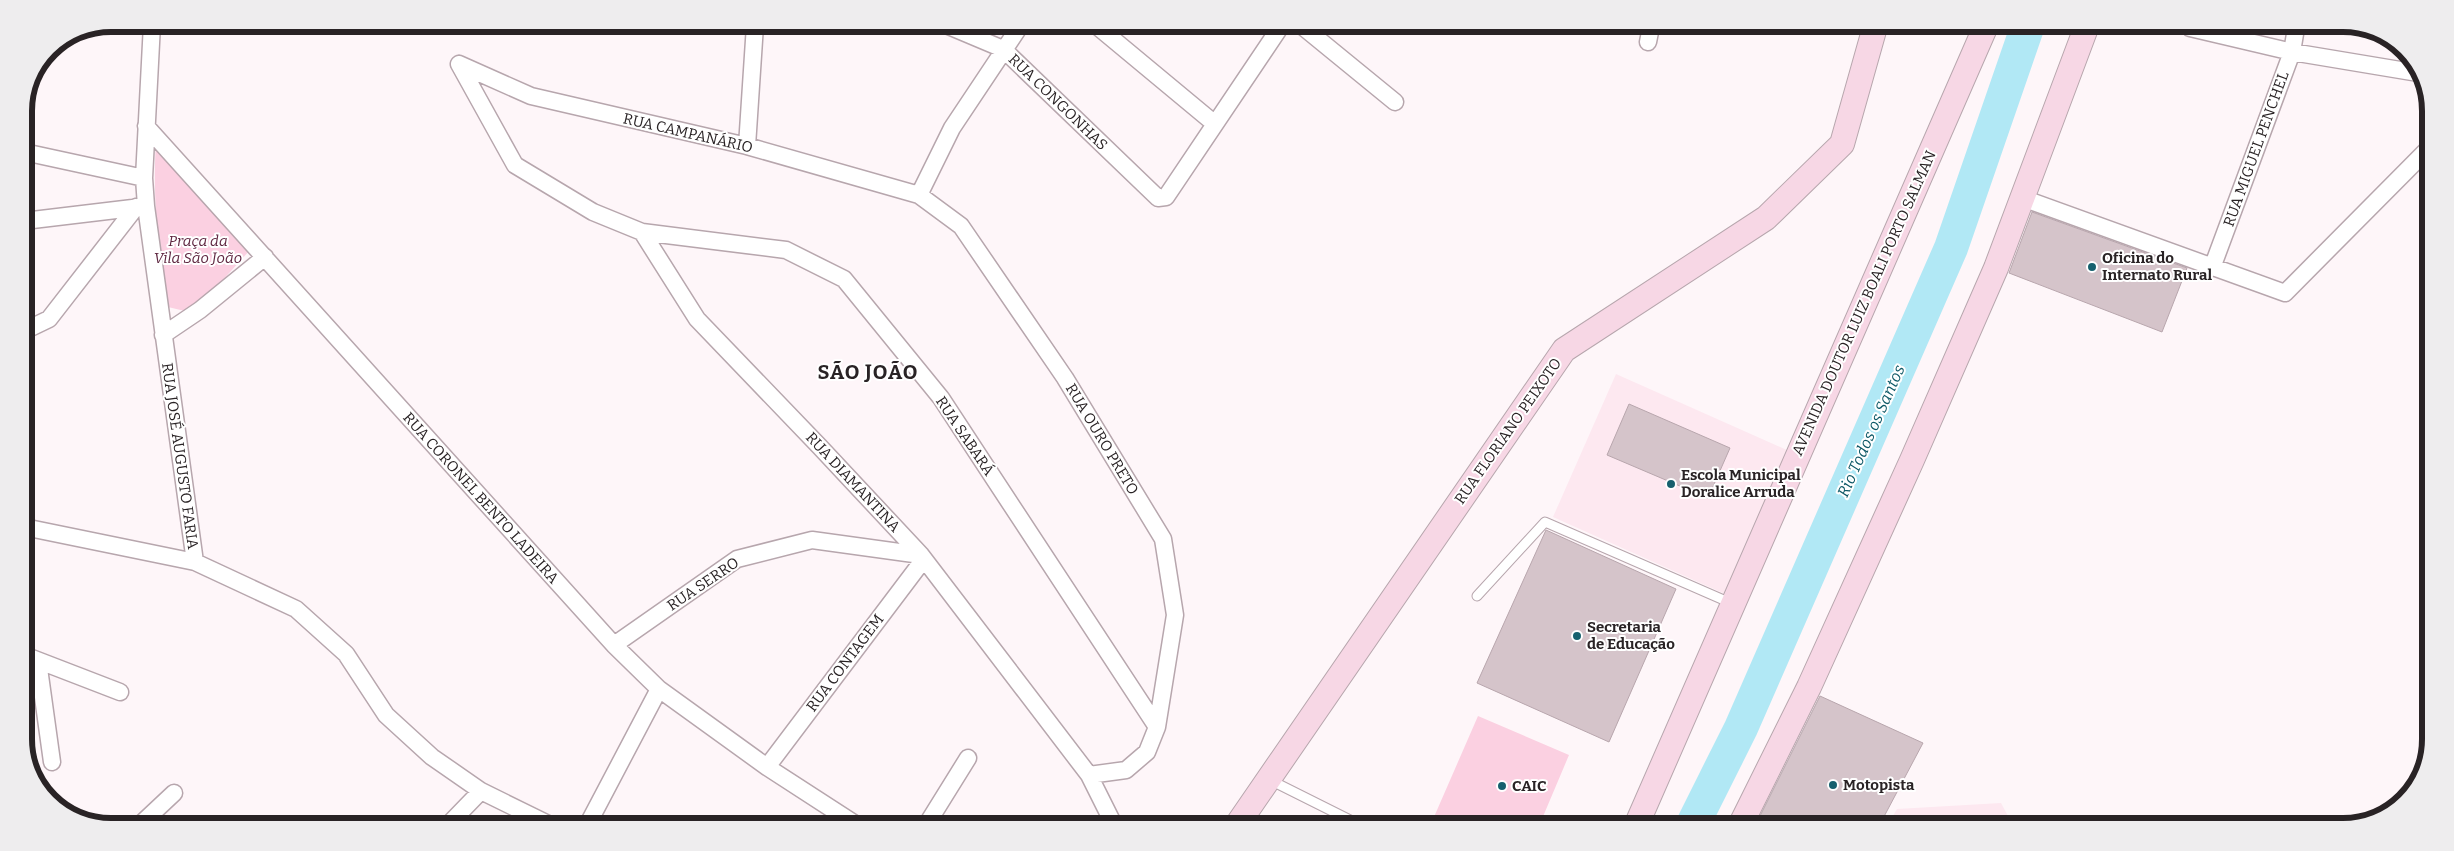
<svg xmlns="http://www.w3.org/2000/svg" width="2454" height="851" font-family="Bitter,serif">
	<rect width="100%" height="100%" fill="#fef6f9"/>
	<path fill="#fde8f0" d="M 1616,374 L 1789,451 L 1725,594 L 1553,517 Z
		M 2001,803 L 2014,827 L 1887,826 L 1897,809 Z"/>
	<path fill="#fbd0e1" d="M 156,142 L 250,250 L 193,313 L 168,307 C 159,248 152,202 156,142 Z
		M 1478,716 L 1569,755 L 1539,826 L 1454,825 L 1434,817 Z"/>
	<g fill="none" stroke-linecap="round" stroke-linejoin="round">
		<path stroke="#b1e8f5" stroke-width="34" d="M 1692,826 L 1741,728 L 1951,248 L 2027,28"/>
	</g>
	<path fill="#d5c4ca" stroke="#b8a6ad" d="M 2032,212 L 2187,268 L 2162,332 L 2009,273 Z
		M 1629,404 L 1730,448 L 1708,498 L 1607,455 Z
		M 1546,530 L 1676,589 L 1609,742 L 1477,683 Z
		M 1820,696 L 1923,743 L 1879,826 L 1755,826 Z"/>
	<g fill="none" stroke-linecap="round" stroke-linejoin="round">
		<defs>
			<path id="lane" d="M 1477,596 L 1545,522 L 1733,604
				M 1270,780 L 1360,825"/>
			<path id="street" d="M 152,24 L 144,178 L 146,206 L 195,562 L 296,609 L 346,654 L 386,715 L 432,757 L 481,791 L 548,824
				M 946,25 L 1003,49 L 1158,198 L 1166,197 L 1281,26
				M 1097,26 L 1215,124
				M 1302,26 L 1395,102
				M 2190,28 L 2292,52 L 2418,73
				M 1648,42 L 1651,27
				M 459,64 L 531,96 L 747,146 L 919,195 L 961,226 L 1065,378 L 1163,539 L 1175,615 L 1157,727 L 1147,752 L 1126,770 L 1089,775 L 921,555 L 820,447 L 697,319 L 642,232
				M 459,64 L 515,165 L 593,212 L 642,232 L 786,250 L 844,279 L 941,398 L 1157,727
				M 146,126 L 614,645 L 659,689 L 767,767 L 855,824
				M 747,146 L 755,25
				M 24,152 L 144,178
				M 919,195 L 952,128 L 1020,26
				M 2022,198 L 2285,293 L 2430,147
				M 24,221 L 141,207
				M 2212,268 L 2292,52 L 2296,28
				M 24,331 L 49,319 L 136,207
				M 163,335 L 200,310 L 265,257
				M 24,527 L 195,562
				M 614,645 L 737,559 L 812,540 L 921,555
				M 24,655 L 120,692
				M 38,661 L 52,762
				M 767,767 L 924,559
				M 1089,775 L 1114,825
				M 142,823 L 174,793
				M 450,823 L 481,791
				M 588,824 L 659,689
				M 927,824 L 968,758"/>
			<path id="secondary" d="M 1237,825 L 1564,350 L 1766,218 L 1842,144 L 1875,27
				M 1636,826 L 1985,28
				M 1740,826 L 1809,687 L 1912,460 L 1996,268 L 2086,28"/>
		</defs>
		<use href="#lane" stroke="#b7a6ad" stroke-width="11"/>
		<use href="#street" stroke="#b7a6ad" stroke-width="19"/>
		<use href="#secondary" stroke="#b7a6ad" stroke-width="26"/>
		<use href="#lane" stroke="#fff" stroke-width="9"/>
		<use href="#street" stroke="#fff" stroke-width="16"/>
		<use href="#secondary" stroke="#f7d7e5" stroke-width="24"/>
	</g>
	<g fill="#16606e" stroke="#fff" stroke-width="2">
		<circle cx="2092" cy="267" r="5"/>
		<circle cx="1671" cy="484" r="5"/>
		<circle cx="1577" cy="636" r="5"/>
		<circle cx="1833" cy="785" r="5"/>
		<circle cx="1502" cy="786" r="5"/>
	</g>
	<g text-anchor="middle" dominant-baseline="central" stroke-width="4" stroke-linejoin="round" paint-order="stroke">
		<g font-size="15" fill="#292325" stroke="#fff">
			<text transform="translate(1058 102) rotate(44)">RUA CONGONHAS</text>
			<text transform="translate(688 133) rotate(13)">RUA CAMPANÁRIO</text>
			<text transform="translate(2256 149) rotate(-70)">RUA MIGUEL PENCHEL</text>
			<text transform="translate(1864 303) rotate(-66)">AVENIDA DOUTOR LUIZ BOALI PORTO SALMAN</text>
			<text transform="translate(1508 431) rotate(-55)">RUA FLORIANO PEIXOTO</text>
			<text transform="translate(965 436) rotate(56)">RUA SABARÁ</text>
			<text transform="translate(1102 439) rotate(59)">RUA OURO PRETO</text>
			<text transform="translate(180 456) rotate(82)">RUA JOSÉ AUGUSTO FARIA</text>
			<text transform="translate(853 482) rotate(47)">RUA DIAMANTINA</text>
			<text transform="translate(481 498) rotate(48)">RUA CORONEL BENTO LADEIRA</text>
			<text transform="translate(703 584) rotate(-34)">RUA SERRO</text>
			<text transform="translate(845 663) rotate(-53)">RUA CONTAGEM</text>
		</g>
		<g font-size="15" font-style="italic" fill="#5f2741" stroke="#fff">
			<text x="198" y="241">Praça da<tspan x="198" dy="17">Vila São João</tspan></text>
		</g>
		<g font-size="15" font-weight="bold" fill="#292325" stroke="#fff" text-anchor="start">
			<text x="2102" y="258">Oficina do<tspan x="2102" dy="17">Internato Rural</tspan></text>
			<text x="1681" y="475">Escola Municipal<tspan x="1681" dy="17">Doralice Arruda</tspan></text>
			<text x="1587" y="627">Secretaria<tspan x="1587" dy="17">de Educação</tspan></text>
			<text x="1843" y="785">Motopista</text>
			<text x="1512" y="786">CAIC</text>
		</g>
		<g font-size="16" font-style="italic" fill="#0d5866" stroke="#fff">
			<text transform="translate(1871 431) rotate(-66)">Rio Todos os Santos</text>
		</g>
		<g font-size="20" font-weight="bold" letter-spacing="1" fill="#292325" stroke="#fff">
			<text x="868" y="372">SÃO JOÃO</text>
		</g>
	</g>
	<path d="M0 0H2454V851H0ZM111 32H2343A79 79 0 0 1 2422 111V739A79 79 0 0 1 2343 818H111A79 79 0 0 1 32 739V111A79 79 0 0 1 111 32Z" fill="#eeedee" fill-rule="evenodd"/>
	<path fill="none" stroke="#292325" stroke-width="6" d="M111 32H2343A79 79 0 0 1 2422 111V739A79 79 0 0 1 2343 818H111A79 79 0 0 1 32 739V111A79 79 0 0 1 111 32Z"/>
</svg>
